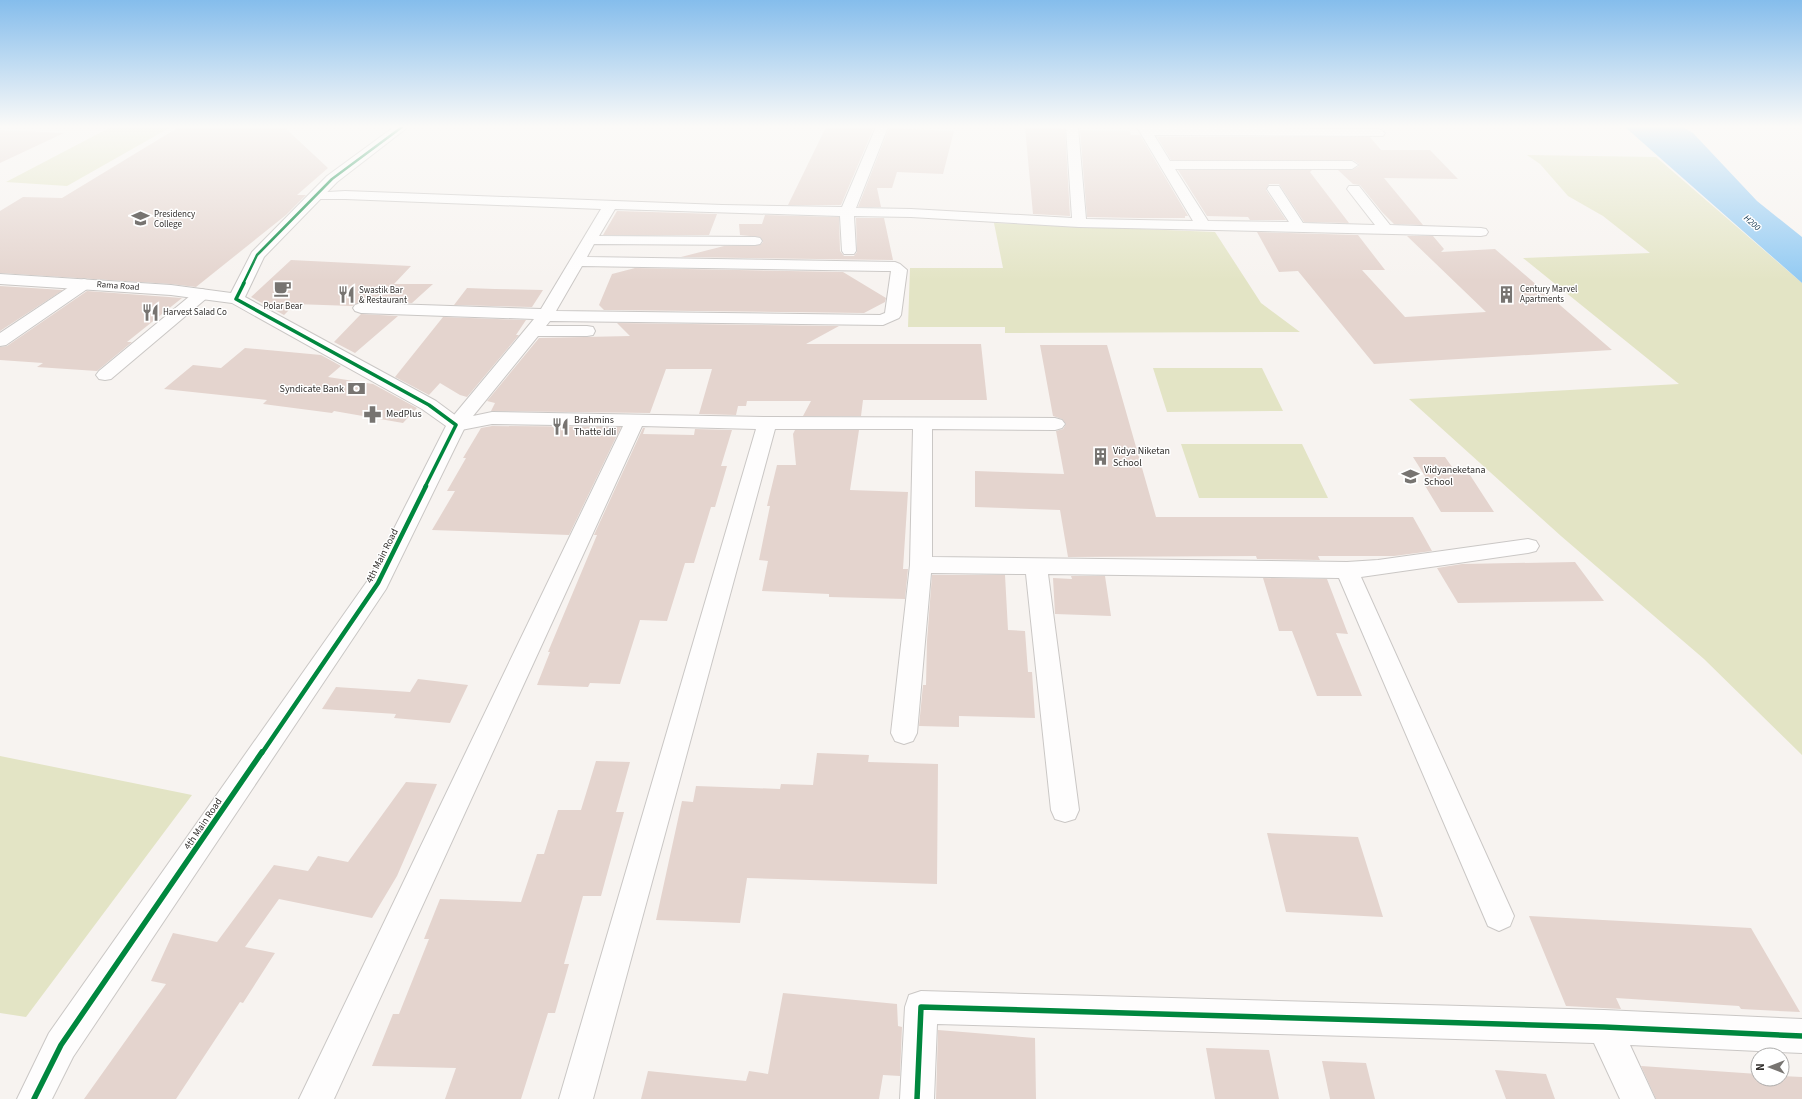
<svg xmlns="http://www.w3.org/2000/svg" width="1802" height="1099" font-family="'Source Sans 3',sans-serif">
	<rect width="100%" height="100%" fill="#f7f3f0"/>
	<path fill="#e3e4c5" d="M 111,127 L 171,127 L 67,186 L 6,182 Z
		M 1527,155 L 1656,157 L 1802,283 L 1802,755 L 1704,659 L 1561,536 L 1409,399 L 1679,384 L 1523,258 L 1650,253 L 1603,216 L 1568,196 L 1540,164 Z
		M 994,223 L 1215,232 L 1261,303 L 1300,332 L 1005,333 L 1005,327 L 908,327 L 910,268 L 1003,268 Z
		M 1153,368 L 1262,368 L 1283,411 L 1167,412 Z
		M 1181,444 L 1302,444 L 1328,498 L 1199,498 Z
		M 0,756 L 192,795 L 26,1017 L 0,1013 Z"/>
	<path fill="#92caf3" d="M 1625,127 L 1683,127 L 1693,133 L 1757,201 L 1802,237 L 1802,283 Z"/>
	<path fill="#e4d4ce" d="M 179,127 L 284,127 L 328,168 L 297,195 L 306,195 L 286,215 L 196,287 L 171,284 L 0,273 L 0,211 L 23,197 L 62,198 Z
		M 826,127 L 874,127 L 841,205 L 788,205 Z
		M 1025,127 L 1061,127 L 1061,129 L 1065,129 L 1070,216 L 1033,214 Z
		M 889,128 L 954,131 L 943,174 L 897,172 L 892,188 L 877,188 L 881,207 L 858,207 Z
		M 0,130 L 64,133 L 0,163 Z
		M 1080,130 L 1130,131 L 1131,135 L 1140,135 L 1188,216 L 1185,216 L 1185,218 L 1139,218 L 1087,217 Z
		M 1157,137 L 1370,137 L 1381,150 L 1430,150 L 1458,179 L 1384,178 L 1423,225 L 1394,224 L 1382,212 L 1360,185 L 1353,184 L 1338,170 L 1352,170 L 1359,166 L 1359,164 L 1353,160 L 1171,160 Z
		M 1178,170 L 1312,170 L 1310,172 L 1349,223 L 1304,222 L 1279,184 L 1269,184 L 1266,190 L 1286,220 L 1250,220 L 1248,217 L 1207,216 Z
		M 617,211 L 717,214 L 709,235 L 603,235 Z
		M 765,215 L 839,217 L 840,251 L 844,256 L 854,256 L 857,252 L 856,218 L 884,218 L 893,260 L 681,257 L 724,246 L 760,245 L 763,242 L 760,237 L 740,235 L 739,224 L 762,224 Z
		M 1257,232 L 1358,235 L 1385,270 L 1362,270 L 1405,317 L 1486,312 L 1407,236 L 1433,236 L 1444,249 L 1441,252 L 1495,249 L 1612,350 L 1374,364 L 1298,271 L 1279,272 Z
		M 291,260 L 411,266 L 394,284 L 433,284 L 412,303 L 361,302 L 352,306 L 295,304 L 284,315 L 251,297 Z
		M 635,268 L 843,272 L 886,298 L 885,302 L 864,313 L 604,310 L 599,305 L 612,274 Z
		M 0,286 L 63,290 L 0,331 Z
		M 467,288 L 495,289 L 543,290 L 532,307 L 454,305 Z
		M 87,291 L 182,298 L 127,342 L 132,342 L 97,371 L 37,367 L 43,363 L 0,360 L 0,347 L 7,346 Z
		M 361,314 L 398,316 L 355,353 L 334,342 Z
		M 443,317 L 526,320 L 516,335 L 519,335 L 467,397 L 460,395 L 440,383 L 429,395 L 395,377 Z
		M 617,323 L 839,326 L 806,344 L 981,344 L 987,400 L 863,400 L 861,416 L 803,416 L 811,401 L 747,401 L 746,406 L 738,406 L 736,415 L 699,414 L 712,369 L 666,369 L 650,413 L 491,411 L 495,403 L 487,401 L 539,338 L 630,336 Z
		M 1040,345 L 1107,345 L 1156,517 L 1413,517 L 1432,551 L 1394,556 L 1318,556 L 1320,560 L 1257,559 L 1256,556 L 1068,557 L 1060,510 L 975,507 L 975,471 L 1064,474 L 1056,431 L 1063,429 L 1066,424 L 1062,419 L 1053,416 Z
		M 245,348 L 321,355 L 341,366 L 328,377 L 373,384 L 417,408 L 403,423 L 334,411 L 332,413 L 263,404 L 267,400 L 164,389 L 193,365 L 221,368 Z
		M 492,426 L 621,427 L 569,535 L 432,530 L 455,491 L 447,491 L 466,458 L 463,458 L 481,428 Z
		M 643,428 L 645,428 L 643,434 L 694,435 L 695,429 L 732,430 L 721,466 L 727,466 L 715,507 L 711,507 L 694,563 L 685,563 L 667,621 L 640,620 L 620,684 L 590,683 L 588,687 L 537,685 L 550,652 L 548,652 L 597,535 L 594,535 Z
		M 795,430 L 859,430 L 850,490 L 908,492 L 903,569 L 908,569 L 905,599 L 829,597 L 829,594 L 762,591 L 768,561 L 759,560 L 770,506 L 767,506 L 777,465 L 796,465 L 793,434 Z
		M 1413,457 L 1445,457 L 1457,474 L 1470,475 L 1494,512 L 1441,512 L 1424,484 L 1430,484 Z
		M 1575,562 L 1604,601 L 1458,603 L 1437,568 L 1462,564 Z
		M 932,575 L 1005,575 L 1008,630 L 1025,631 L 1028,672 L 1032,672 L 1035,718 L 959,716 L 959,727 L 919,726 L 923,685 L 926,685 L 927,641 Z
		M 1071,576 L 1105,576 L 1111,616 L 1055,614 L 1053,578 L 1072,579 Z
		M 1263,578 L 1327,579 L 1348,634 L 1336,633 L 1362,696 L 1317,696 L 1292,631 L 1279,631 Z
		M 418,679 L 468,685 L 450,723 L 394,718 L 396,714 L 322,709 L 336,687 L 410,692 Z
		M 817,753 L 869,755 L 868,762 L 938,764 L 937,884 L 747,878 L 740,923 L 656,920 L 682,801 L 693,802 L 696,786 L 780,789 L 781,784 L 813,785 Z
		M 596,761 L 630,762 L 616,812 L 624,812 L 601,896 L 583,896 L 564,964 L 569,964 L 555,1013 L 548,1013 L 521,1099 L 445,1099 L 456,1068 L 372,1066 L 393,1014 L 399,1014 L 429,939 L 424,939 L 440,899 L 521,902 L 537,854 L 544,854 L 558,810 L 581,810 Z
		M 406,782 L 437,784 L 397,876 L 372,918 L 279,899 L 245,947 L 275,953 L 243,1003 L 240,1002 L 176,1099 L 84,1099 L 166,984 L 151,981 L 173,933 L 217,942 L 274,865 L 308,871 L 318,856 L 348,862 Z
		M 1267,833 L 1358,837 L 1383,917 L 1286,912 Z
		M 1529,916 L 1751,928 L 1800,1012 L 1741,1009 L 1739,1006 L 1616,998 L 1621,1009 L 1566,1006 Z
		M 783,993 L 897,1004 L 898,1026 L 902,1027 L 900,1076 L 883,1075 L 879,1099 L 641,1099 L 648,1071 L 746,1081 L 749,1071 L 768,1074 Z
		M 938,1030 L 1035,1038 L 1036,1099 L 936,1099 Z
		M 1206,1048 L 1269,1050 L 1279,1099 L 1215,1099 Z
		M 1322,1061 L 1366,1063 L 1375,1099 L 1330,1099 Z
		M 1641,1066 L 1758,1074 L 1758,1079 L 1782,1079 L 1782,1076 L 1802,1077 L 1802,1099 L 1656,1099 Z
		M 1495,1070 L 1546,1074 L 1555,1099 L 1506,1099 Z"/>
	<g fill="none" stroke-linecap="round" stroke-linejoin="round">
		<defs>
			<path id="minor" d="M 876,127 L 888,127 L 856,208 L 911,209 L 1072,218 L 1066,127 L 1078,127 L 1086,219 L 1193,221 L 1137,127 L 1379,129 L 1385,133 L 1383,136 L 1154,135 L 1170,161 L 1352,161 L 1358,165 L 1352,169 L 1175,169 L 1208,221 L 1289,222 L 1267,189 L 1269,186 L 1279,186 L 1303,223 L 1375,225 L 1347,189 L 1349,186 L 1359,186 L 1390,225 L 1481,228 L 1486,229 L 1488,232 L 1486,235 L 1481,236 L 1079,227 L 911,217 L 854,216 L 856,251 L 854,254 L 844,254 L 842,251 L 840,216 L 615,209 L 599,236 L 755,237 L 760,238 L 762,241 L 760,244 L 755,245 L 594,244 L 587,257 L 895,262 L 900,264 L 907,270 L 901,315 L 899,318 L 883,325 L 550,321 L 546,326 L 587,326 L 593,327 L 595,331 L 593,335 L 587,336 L 538,336 L 473,416 L 492,412 L 767,417 L 1055,418 L 1062,420 L 1065,424 L 1062,428 L 1055,430 L 932,429 L 932,557 L 1347,562 L 1378,560 L 1528,539 L 1536,541 L 1539,546 L 1536,551 L 1528,553 L 1361,577 L 1514,916 L 1510,926 L 1499,931 L 1488,926 L 1339,578 L 1048,574 L 1079,810 L 1075,819 L 1065,822 L 1055,819 L 1051,810 L 1026,574 L 931,573 L 917,733 L 913,741 L 904,744 L 895,741 L 891,733 L 910,565 L 913,429 L 775,429 L 593,1099 L 559,1099 L 756,429 L 642,426 L 334,1099 L 299,1099 L 623,426 L 492,424 L 456,431 L 449,429 L 446,425 L 449,421 L 534,319 L 361,313 L 355,311 L 353,308 L 355,305 L 361,303 L 541,309 L 601,209 L 345,199 L 311,199 L 309,196 L 311,193 L 345,191 L 722,205 L 842,207 ZM 582,266 L 883,271 L 891,271 L 885,313 L 880,315 L 556,311 Z
				M 84,279 L 90,281 L 92,284 L 90,287 L 6,345 L 0,346 L 0,333 L 78,281 Z
				M 202,289 L 208,291 L 210,294 L 208,297 L 111,379 L 105,380 L 99,379 L 96,375 L 99,371 L 196,291 Z
				M 921,991 L 1604,1010 L 1802,1019 L 1802,1053 L 1630,1045 L 1655,1099 L 1620,1099 L 1594,1043 L 937,1024 L 934,1099 L 900,1099 L 905,1007 L 909,995 Z"/>
			<path id="tertiary" d="M 394,127 L 408,127 L 337,182 L 264,257 L 245,297 L 436,401 L 463,421 L 466,425 L 386,589 L 73,1057 L 52,1099 L 17,1099 L 49,1033 L 368,580 L 446,426 L 422,409 L 232,303 L 171,295 L 0,284 L 0,274 L 171,285 L 231,293 L 252,252 L 327,176 Z"/>
		</defs>
		<use href="#minor" stroke="#cac7c5" stroke-width="2"/>
		<use href="#tertiary" stroke="#cac7c5" stroke-width="2"/>
		<use href="#minor" fill="#fefdfd" fill-rule="evenodd"/>
		<use href="#tertiary" fill="#fefdfd" fill-rule="evenodd"/>
		<defs>
			<path id="cycleway-far3" d="M 243,284 L 257,255 L 332,179 L 402,127"/>
			<path id="cycleway-far2" d="M 244,283 L 236,299 L 429,405 L 456,425 L 425,487"/>
			<path id="cycleway-far1" d="M 262,753 L 378,583 L 426,486"/>
			<path id="cycleway" d="M 34,1099 L 61,1045 L 262,752
				M 917,1099 L 921,1007 L 1604,1027 L 1802,1036"/>
		</defs>
		<use href="#cycleway-far3" stroke="#fff" stroke-width="4"/>
		<use href="#cycleway-far2" stroke="#fff" stroke-width="5.5"/>
		<use href="#cycleway-far1" stroke="#fff" stroke-width="7"/>
		<use href="#cycleway" stroke="#fff" stroke-width="8"/>
		<use href="#cycleway-far3" stroke="#00873e" stroke-width="2.5"/>
		<use href="#cycleway-far2" stroke="#00873e" stroke-width="3.5"/>
		<use href="#cycleway-far1" stroke="#00873e" stroke-width="4.5"/>
		<use href="#cycleway" stroke="#00873e" stroke-width="5.5"/>
	</g>
	<linearGradient id="sky" x2="0" y2="1"><stop stop-color="#85bdec"/><stop offset="0.45" stop-color="#fbfaf8"/><stop offset="1" stop-color="#fbfaf8" stop-opacity="0"/></linearGradient>
	<rect width="1802" height="281" fill="url(#sky)"/>
	<defs>
		<symbol id="university-bare" viewBox="-9 -9 18 18"><path d="M0-5L7-2L0 1L-7-2ZM-4 1L0 2.5L4 1V4Q0 6-4 4Z" fill="#777471" stroke="#fff" stroke-width="2.5" paint-order="stroke"/></symbol>
		<symbol id="cafe-bare" viewBox="-9 -9 18 18"><path d="M-5.5-4.5H6V0H3Q3 3.5 0 3.5H-2.5Q-5.5 3.5-5.5 0ZM3-3.2v2h1.7v-2ZM-6 4.5H4V6H-6Z" fill="#777471" stroke="#fff" stroke-width="2.5" paint-order="stroke"/></symbol>
		<symbol id="building-bare" viewBox="-9 -9 18 18"><path d="M-4-6H4V6H1V3H-1V6H-4ZM-2.5-4.3h1.7v1.8h-1.7ZM.8-4.3h1.7v1.8H.8ZM-2.5-1h1.7V.8h-1.7ZM.8-1h1.7V.8H.8Z" fill="#777471" stroke="#fff" stroke-width="2.5" paint-order="stroke"/></symbol>
		<symbol id="restaurant-bare" viewBox="-9 -9 18 18"><path d="M-5-6h1v4h1v-4h1v4h1v-4h1v5L-1.5 .5V6h-2V.5L-5-1ZM5-6V6H3V1.5H1.5Q1.5-4 5-6Z" fill="#777471" stroke="#fff" stroke-width="2.5" paint-order="stroke"/></symbol>
		<symbol id="bank-bare" viewBox="-9 -9 18 18"><path d="M-6-4H6V4H-6ZM0-2.3a2.3 2.3 0 1 0 0 4.6a2.3 2.3 0 1 0 0-4.6Z" fill="#777471" stroke="#fff" stroke-width="2.5" paint-order="stroke"/></symbol>
		<symbol id="pharmacy-bare" viewBox="-9 -9 18 18"><path d="M-2-6h4v4h4v4h-4v4h-4v-4h-4v-4h4Z" fill="#777471" stroke="#fff" stroke-width="2.5" paint-order="stroke"/></symbol>
		<symbol id="school-bare" viewBox="-9 -9 18 18"><path d="M0-5L7-2L0 1L-7-2ZM-4 1L0 2.5L4 1V4Q0 6-4 4Z" fill="#777471" stroke="#fff" stroke-width="2.5" paint-order="stroke"/></symbol>
	</defs>
	<g fill-rule="evenodd">
		<use href="#university-bare" x="128" y="206" width="25" height="25"/>
		<use href="#cafe-bare" x="270" y="276" width="25" height="25"/>
		<use href="#building-bare" x="1494" y="282" width="25" height="25"/>
		<use href="#restaurant-bare" x="334" y="282" width="25" height="25"/>
		<use href="#restaurant-bare" x="138" y="300" width="25" height="25"/>
		<use href="#bank-bare" x="344" y="376" width="25" height="25"/>
		<use href="#pharmacy-bare" x="360" y="402" width="25" height="25"/>
		<use href="#restaurant-bare" x="548" y="414" width="25" height="25"/>
		<use href="#building-bare" x="1088" y="444" width="25" height="25"/>
		<use href="#school-bare" x="1398" y="464" width="25" height="25"/>
	</g>
	<g text-anchor="middle" dominant-baseline="central" stroke-width="3" stroke-linejoin="round" paint-order="stroke">
		<g font-size="9" fill="#322f2d" stroke="#fff" text-anchor="start">
			<text x="154" y="214">Presidency<tspan x="154" dy="10">College</tspan></text>
			<text x="1520" y="289">Century Marvel<tspan x="1520" dy="10">Apartments</tspan></text>
			<text x="359" y="290">Swastik Bar<tspan x="359" dy="10">&amp; Restaurant</tspan></text>
			<text x="283" y="306" text-anchor="middle">Polar Bear</text>
			<text x="163" y="312">Harvest Salad Co</text>
		</g>
		<g font-size="9" font-style="italic" fill="#11344d" stroke="#fff">
			<text transform="translate(1752 223) rotate(41)">H200</text>
		</g>
		<g font-size="9" fill="#322f2d" stroke="#fff">
			<text transform="translate(118 286) rotate(4)">Rama Road</text>
		</g>
		<g font-size="10" fill="#322f2d" stroke="#fff" text-anchor="start">
			<text x="344" y="389" text-anchor="end">Syndicate Bank</text>
			<text x="386" y="414">MedPlus</text>
			<text x="574" y="420">Brahmins<tspan x="574" dy="12">Thatte Idli</tspan></text>
			<text x="1113" y="451">Vidya Niketan<tspan x="1113" dy="12">School</tspan></text>
			<text x="1424" y="470">Vidyaneketana<tspan x="1424" dy="12">School</tspan></text>
		</g>
		<g font-size="10" fill="#322f2d" stroke="#fff">
			<text transform="translate(382 556) rotate(-63)">4th Main Road</text>
			<text transform="translate(203 824) rotate(-56)">4th Main Road</text>
		</g>
	</g>
	<g transform="translate(1770 1067) rotate(270)"><circle r="19" fill="#ffffff" stroke="#adacab"/>
	<path d="M0-3L7 15L0 10L-7 15Z" fill="#777471"/>
	<text y="-6" font-size="11" font-weight="bold" text-anchor="middle" fill="#322f2d">N</text>
	</g>
</svg>
